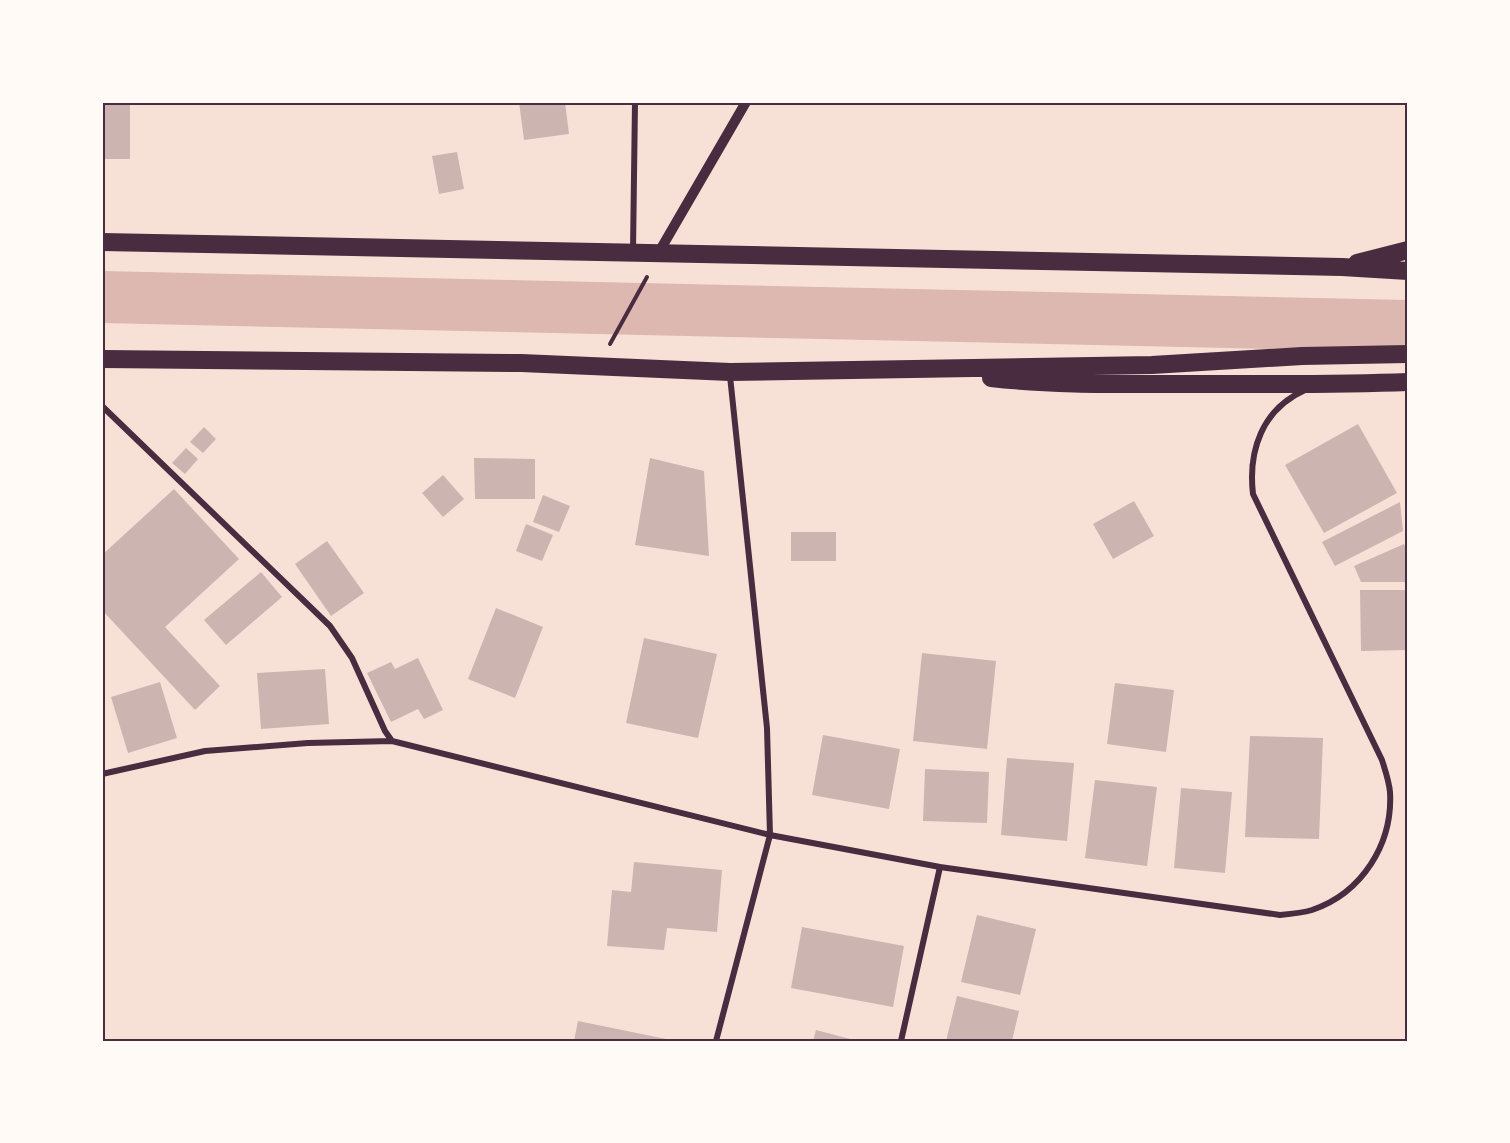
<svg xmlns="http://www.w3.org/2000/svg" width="1510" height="1143" font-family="Commissioner,sans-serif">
	<rect width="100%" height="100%" fill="#f7e1d7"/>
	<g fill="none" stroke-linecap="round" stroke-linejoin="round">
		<path stroke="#dcb8b0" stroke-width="52" d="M 102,297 L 1408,326"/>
	</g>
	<path fill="#ccb4b1" d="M 102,102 L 130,102 L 130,159 L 102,159 Z
		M 519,102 L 565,102 L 569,134 L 524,140 Z
		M 457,152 L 464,189 L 439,194 L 432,156 Z
		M 1358,424 L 1397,493 L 1324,533 L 1285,465 Z
		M 204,427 L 216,439 L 203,453 L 190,442 Z
		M 186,448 L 198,459 L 185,474 L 172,463 Z
		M 474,458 L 535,459 L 535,499 L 475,499 Z
		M 650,458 L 704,471 L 709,556 L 635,545 Z
		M 443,475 L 464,499 L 443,517 L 422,493 Z
		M 174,489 L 239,559 L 165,627 L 220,686 L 195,710 L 102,610 L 102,555 Z
		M 543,495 L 570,506 L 559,532 L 533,522 Z
		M 1134,501 L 1154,536 L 1113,559 L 1093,524 Z
		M 1400,502 L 1403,531 L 1335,566 L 1322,542 Z
		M 526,524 L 553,535 L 542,561 L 516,551 Z
		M 791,532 L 836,532 L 836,561 L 791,561 Z
		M 327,541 L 364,593 L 331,616 L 295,564 Z
		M 1404,544 L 1408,553 L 1408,582 L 1361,582 L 1354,566 Z
		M 261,572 L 282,597 L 226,645 L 204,620 Z
		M 1360,590 L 1408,590 L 1408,650 L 1361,651 Z
		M 496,608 L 543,627 L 515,698 L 468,679 Z
		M 644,638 L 717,654 L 698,738 L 626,723 Z
		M 922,653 L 996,661 L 987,749 L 913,741 Z
		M 418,658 L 443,710 L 424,719 L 418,709 L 391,722 L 367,673 L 391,662 L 395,669 Z
		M 325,669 L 329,724 L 261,729 L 257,673 Z
		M 160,682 L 177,738 L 128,753 L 111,697 Z
		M 1115,683 L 1174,690 L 1166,752 L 1107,744 Z
		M 823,735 L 900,749 L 889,809 L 812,795 Z
		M 1250,736 L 1323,738 L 1319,839 L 1245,837 Z
		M 1007,758 L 1074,763 L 1067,841 L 1001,835 Z
		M 925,769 L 989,772 L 987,823 L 923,821 Z
		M 1095,780 L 1157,787 L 1147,866 L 1085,858 Z
		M 1181,788 L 1232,792 L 1225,873 L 1174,868 Z
		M 634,862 L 722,870 L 717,932 L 667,928 L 664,950 L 607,946 L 612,890 L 631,892 Z
		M 977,915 L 1036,929 L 1020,995 L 961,982 Z
		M 802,927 L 904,946 L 893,1007 L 791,988 Z
		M 957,996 L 1019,1011 L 1012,1041 L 946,1041 Z
		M 578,1021 L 671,1040 L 670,1041 L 574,1041 Z
		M 816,1030 L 854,1040 L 854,1041 L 813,1041 Z"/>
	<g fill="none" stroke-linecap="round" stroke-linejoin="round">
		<path stroke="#4a2c40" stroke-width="4" d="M 610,344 L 647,277"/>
		<path stroke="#4a2c40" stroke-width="6" d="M 633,251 L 635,102
			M 102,406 L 330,626 L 352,658 L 385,731 L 392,741
			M 102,774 L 205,751 L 308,743 L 392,741 L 770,835 L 940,867 L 1280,915 C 1291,914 1302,913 1312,910 C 1362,893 1393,844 1390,792 C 1389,781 1385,770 1382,760 L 1253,494 C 1248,451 1262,409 1305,390
			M 716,1041 L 770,835 L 767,728 L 730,376
			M 901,1041 L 940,867"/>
		<path stroke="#4a2c40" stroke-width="10" d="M 659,252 L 746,102"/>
		<path stroke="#4a2c40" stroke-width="18" d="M 102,242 L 1342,267 L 1408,271
			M 1357,263 L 1408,250
			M 102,359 L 521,363 L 730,372 L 1152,365 L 1302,356 L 1408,354
			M 991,378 C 1053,385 1116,384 1179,384 C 1255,384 1332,385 1408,382"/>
	</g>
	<rect width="1510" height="1143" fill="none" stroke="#fffaf5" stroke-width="207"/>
	<rect x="104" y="104" width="1302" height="936" fill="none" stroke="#4a2c40" stroke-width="2"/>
</svg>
